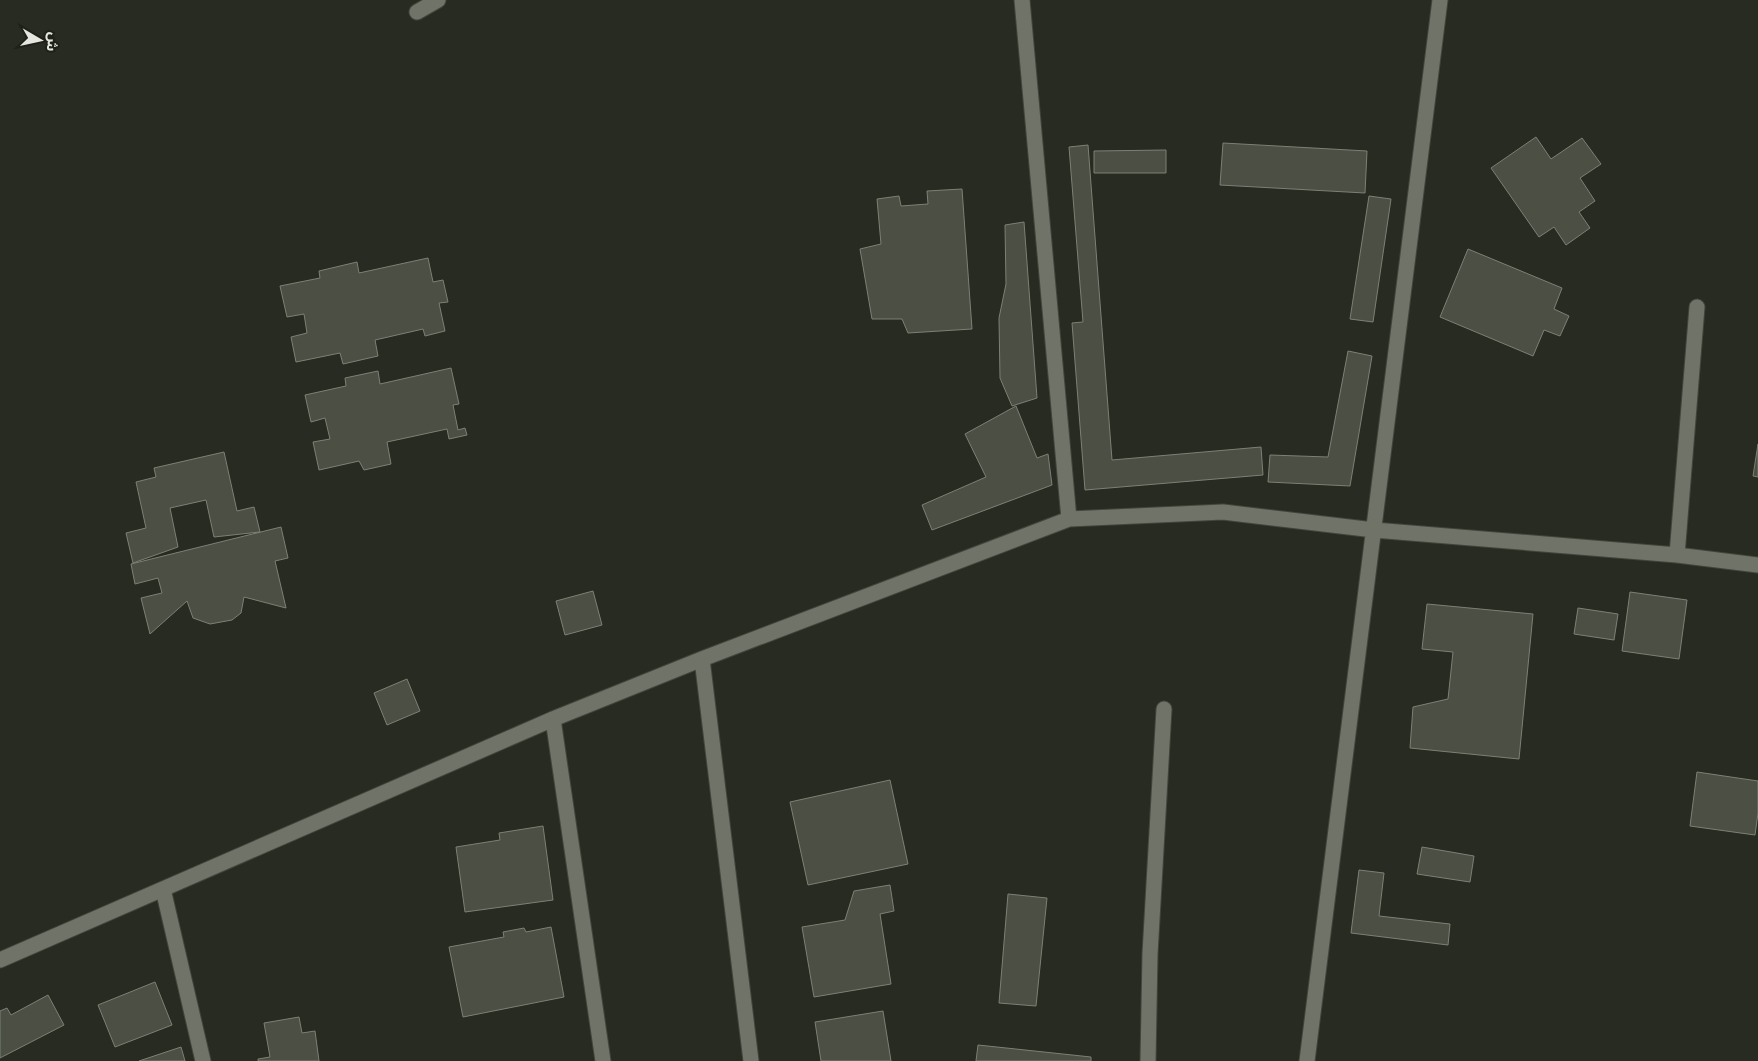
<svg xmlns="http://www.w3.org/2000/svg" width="1758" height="1061" font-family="'Source Sans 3','Noto Sans Arabic',sans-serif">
	<rect width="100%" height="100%" fill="#272b21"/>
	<path fill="#4b4f44" stroke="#7d8175" d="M 1536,137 L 1551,159 L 1582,138 L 1601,164 L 1580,178 L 1595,201 L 1579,212 L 1590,228 L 1566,245 L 1554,227 L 1539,237 L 1491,168 Z
		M 1223,143 L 1367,151 L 1365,193 L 1220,185 Z
		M 1088,145 L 1112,460 L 1261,447 L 1263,475 L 1085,490 L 1072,323 L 1083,322 L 1069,147 Z
		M 1166,150 L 1166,173 L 1094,173 L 1094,151 Z
		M 962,189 L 972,329 L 908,333 L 902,319 L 872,319 L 860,249 L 881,244 L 877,199 L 899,196 L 901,206 L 928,204 L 927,191 Z
		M 1369,196 L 1391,199 L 1373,322 L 1350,319 Z
		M 1024,222 L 1037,398 L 1012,406 L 1000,378 L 999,318 L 1006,284 L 1005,225 Z
		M 1468,249 L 1562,288 L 1554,309 L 1569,316 L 1560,336 L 1544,330 L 1533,356 L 1440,317 Z
		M 428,258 L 433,282 L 443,280 L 448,302 L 439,303 L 445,331 L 425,336 L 423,329 L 375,340 L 378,356 L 343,364 L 340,353 L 296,362 L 291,337 L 307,333 L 304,314 L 287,317 L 280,286 L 320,278 L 319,271 L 357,262 L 359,273 Z
		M 1348,351 L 1372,356 L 1350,486 L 1268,482 L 1270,455 L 1328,457 Z
		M 451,368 L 459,404 L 453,405 L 458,430 L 465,428 L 467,435 L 449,439 L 447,429 L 387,442 L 391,464 L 364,470 L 359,461 L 319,470 L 313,442 L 330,439 L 325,418 L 311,422 L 305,395 L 346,386 L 345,378 L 378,371 L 380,384 Z
		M 1016,406 L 1037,458 L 1048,454 L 1052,485 L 932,530 L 922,505 L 986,477 L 965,434 Z
		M 1758,444 L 1758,477 L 1753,476 Z
		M 224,452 L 237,511 L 254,507 L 260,532 L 214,537 L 206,500 L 170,508 L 178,547 L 133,563 L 126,533 L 146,528 L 136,482 L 156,477 L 154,468 Z
		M 281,527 L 288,558 L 275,561 L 286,608 L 244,597 L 241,613 L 232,620 L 210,624 L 193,618 L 187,601 L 150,634 L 141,598 L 162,593 L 158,578 L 135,584 L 131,564 Z
		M 593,591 L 602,625 L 565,635 L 556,601 Z
		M 1630,592 L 1687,600 L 1679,659 L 1622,651 Z
		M 1427,604 L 1533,614 L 1519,759 L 1410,748 L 1413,707 L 1448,699 L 1453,652 L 1422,649 Z
		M 1578,608 L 1618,614 L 1614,640 L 1574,634 Z
		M 407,679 L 420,711 L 387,725 L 374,693 Z
		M 1697,772 L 1758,781 L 1758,813 L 1755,835 L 1690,826 Z
		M 890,780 L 908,864 L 808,885 L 790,802 Z
		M 543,826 L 553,900 L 465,912 L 456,847 L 500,840 L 499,833 Z
		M 1422,847 L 1474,856 L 1470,882 L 1417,874 Z
		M 1359,870 L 1384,873 L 1379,916 L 1450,924 L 1448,945 L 1351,933 Z
		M 890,885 L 894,911 L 880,914 L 891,984 L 814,997 L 802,927 L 845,920 L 854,891 Z
		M 1008,894 L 1047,898 L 1036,1006 L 999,1003 Z
		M 551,927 L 564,997 L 463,1017 L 449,947 L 504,937 L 503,932 L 524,928 L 526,932 Z
		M 155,982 L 172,1025 L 115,1047 L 98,1005 Z
		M 48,995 L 64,1025 L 0,1058 L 0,1011 L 7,1008 L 11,1015 Z
		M 883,1011 L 891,1061 L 821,1061 L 815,1022 Z
		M 299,1017 L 302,1033 L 315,1031 L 319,1061 L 258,1061 L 258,1059 L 270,1057 L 264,1023 Z
		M 978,1045 L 1091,1057 L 1091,1061 L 976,1061 Z
		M 181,1047 L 185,1061 L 139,1061 Z"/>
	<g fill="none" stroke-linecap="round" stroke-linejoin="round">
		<defs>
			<path id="street" d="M 1022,0 L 1069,519
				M 417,12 L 438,0
				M 1677,555 L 1697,307
				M 702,659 L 751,1061
				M 553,719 L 603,1061
				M 163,889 L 203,1061
				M 0,960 L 553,719 L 702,659 L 1069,519 L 1223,512 L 1374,530 L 1677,555 L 1758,565
				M 1148,1061 L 1150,954 L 1164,709
				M 1307,1061 L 1440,0"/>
		</defs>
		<use href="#street" stroke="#43463d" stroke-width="17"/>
		<use href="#street" stroke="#707468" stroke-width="15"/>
	</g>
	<g transform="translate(40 40) rotate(99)" stroke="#1e2117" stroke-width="4" paint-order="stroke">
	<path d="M0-4L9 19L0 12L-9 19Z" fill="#e4e6df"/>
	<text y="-8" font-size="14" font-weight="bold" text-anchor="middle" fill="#e4e6df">ش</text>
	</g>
</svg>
